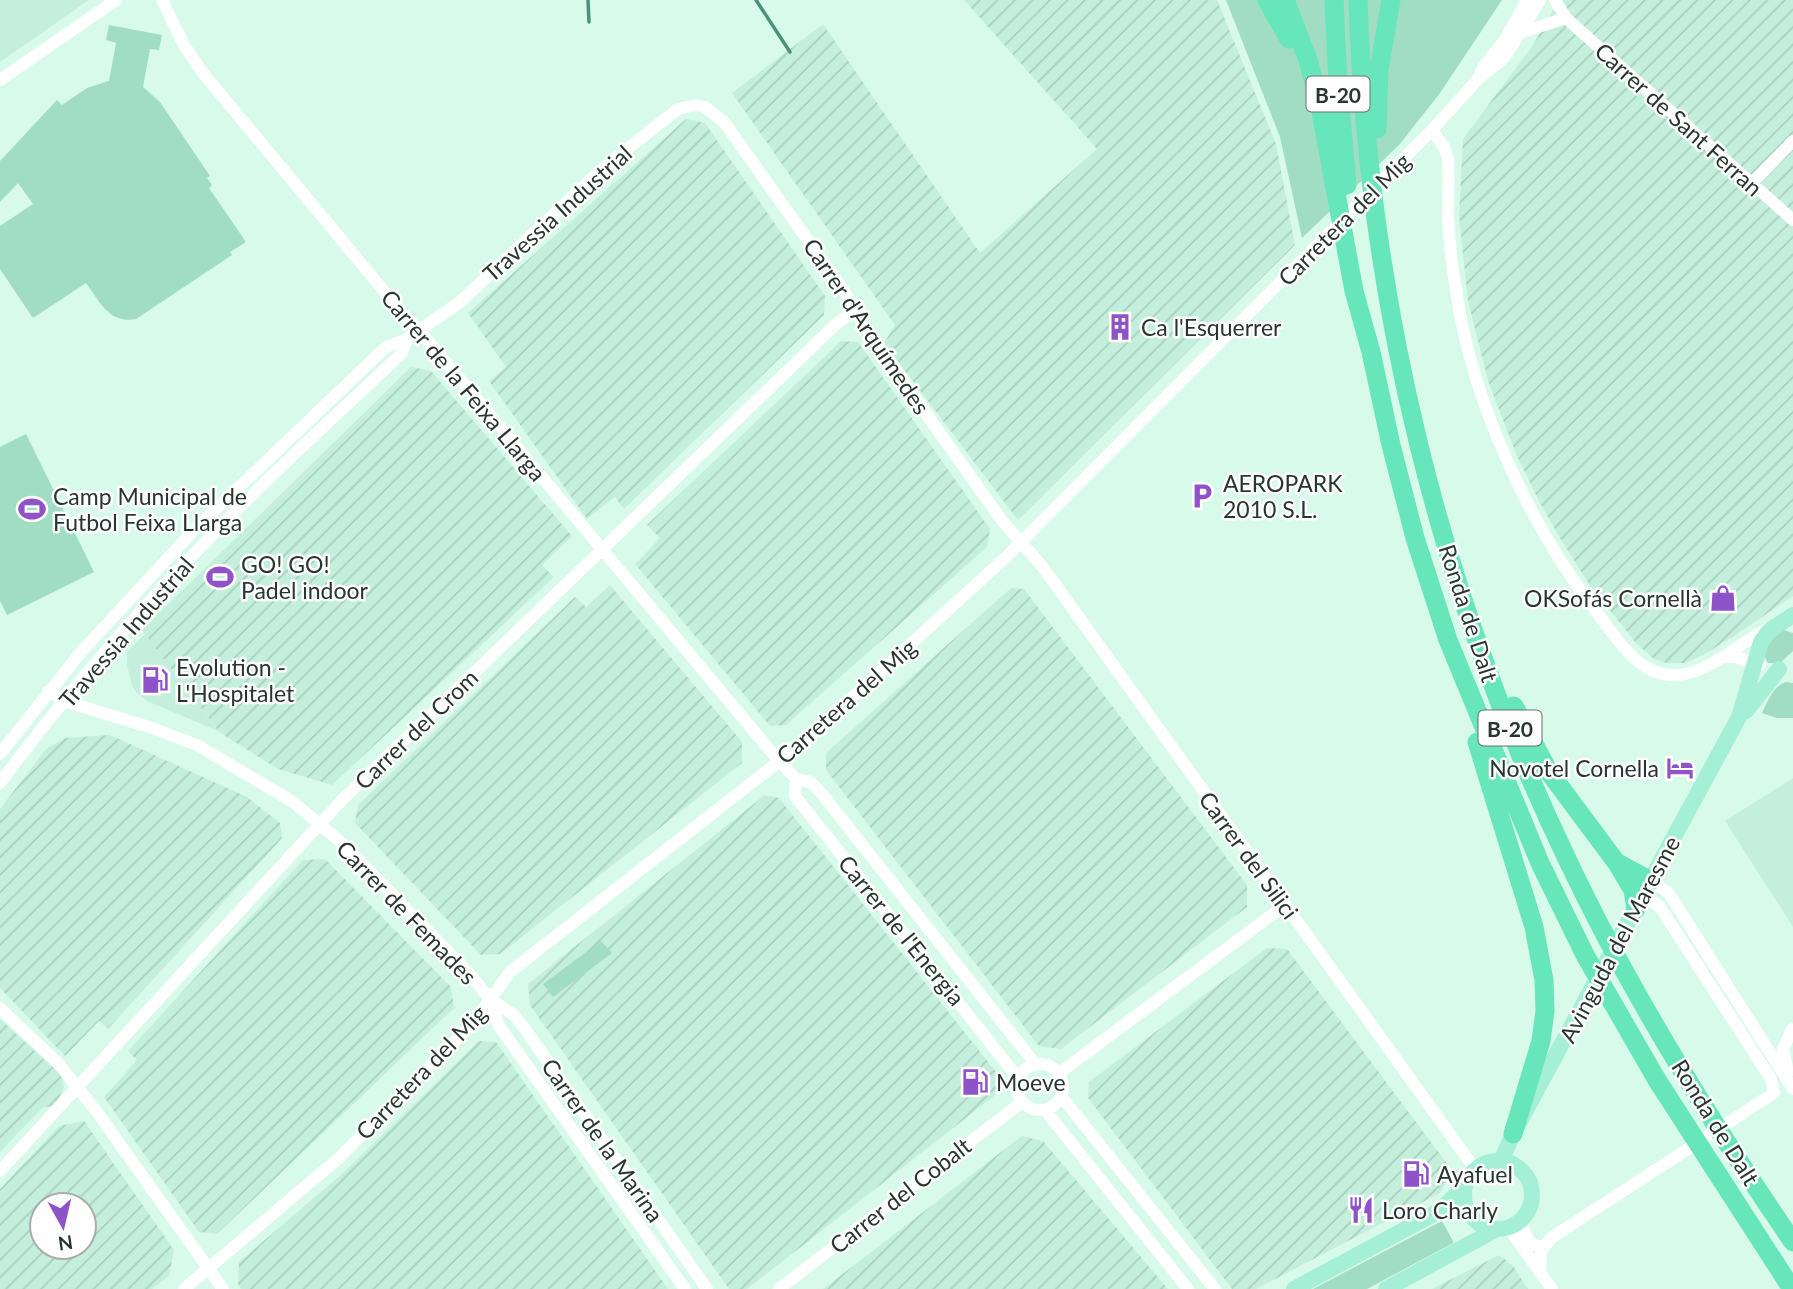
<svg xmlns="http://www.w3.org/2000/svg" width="1793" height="1289" font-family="Lato,sans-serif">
	<defs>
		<pattern id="industrial-furrows" width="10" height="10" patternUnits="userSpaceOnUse" patternTransform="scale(1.75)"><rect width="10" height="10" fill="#c5efdd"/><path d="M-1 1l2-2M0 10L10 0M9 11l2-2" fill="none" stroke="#a9cebe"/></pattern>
	</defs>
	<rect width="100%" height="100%" fill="#d8faeb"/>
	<path fill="#c5efdd" d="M 0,0 L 89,0 L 0,62 Z
		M 145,634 L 218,731 L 147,701 L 138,694 L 132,686 L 127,665 L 127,652 Z
		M 1793,778 L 1793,927 L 1725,821 Z"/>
	<path fill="url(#industrial-furrows)" fill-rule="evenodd" d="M 964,0 L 1217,0 L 1276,144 L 1295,245 L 1018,520 L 884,343 L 895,325 L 732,93 L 823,24 L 980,253 L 1097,149 Z
		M 1559,0 L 1793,0 L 1793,596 L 1734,636 L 1703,655 L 1685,663 L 1666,663 L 1654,659 L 1636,643 L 1589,584 L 1561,540 L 1539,501 L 1517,456 L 1488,381 L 1468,301 L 1459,216 L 1463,139 L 1533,45 Z
		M 686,119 L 705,123 L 825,296 L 824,315 L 624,509 L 615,497 L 587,519 L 489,381 L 506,367 L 468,313 Z
		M 841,341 L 858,342 L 990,529 L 987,547 L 786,725 L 770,726 L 635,564 L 660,538 L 647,525 Z
		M 411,367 L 431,371 L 572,536 L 542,565 L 554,577 L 332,785 L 278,769 L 219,732 L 142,630 Z
		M 610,585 L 742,742 L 742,763 L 500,954 L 481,955 L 355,823 L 358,805 L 575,597 L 586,607 Z
		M 1011,588 L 1024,589 L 1247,885 L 1247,907 L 1061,1049 L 1039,1046 L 826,770 L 826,753 Z
		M 110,735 L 247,797 L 280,823 L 282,838 L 108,1029 L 99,1021 L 65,1056 L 0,988 L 0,809 L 46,749 L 65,738 Z
		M 765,795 L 779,798 L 1000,1077 L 994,1096 L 747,1289 L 729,1289 L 530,1005 L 528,984 Z
		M 325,859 L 451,987 L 454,1008 L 217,1234 L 199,1232 L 104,1097 L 137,1060 L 128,1051 L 303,860 Z
		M 1267,948 L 1287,949 L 1448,1165 L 1450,1176 L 1440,1193 L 1256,1289 L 1232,1289 L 1088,1098 L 1089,1082 Z
		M 0,1019 L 61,1075 L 64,1087 L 58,1100 L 52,1106 L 42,1108 L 0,1152 Z
		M 479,1041 L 496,1042 L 668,1289 L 241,1289 L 238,1285 L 239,1262 L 343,1173 Z
		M 84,1121 L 174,1250 L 169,1276 L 152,1289 L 0,1289 L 0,1189 L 59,1126 ZM 42,1205 L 84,1205 L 84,1247 L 42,1247 Z
		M 1022,1136 L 1043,1141 L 1168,1289 L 823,1289 Z
		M 1499,1255 L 1513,1266 L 1528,1289 L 1432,1289 Z"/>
	<path fill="#a1dcc5" d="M 1226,0 L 1502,0 L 1440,93 L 1399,145 L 1302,238 L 1280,137 Z
		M 109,25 L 162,35 L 159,50 L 150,49 L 143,87 L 160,102 L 210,176 L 207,178 L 212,185 L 209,188 L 246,242 L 230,252 L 232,255 L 136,319 C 109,324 100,302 86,283 L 33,318 L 0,269 L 0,226 L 33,204 L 18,183 L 0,202 L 0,161 L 57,100 L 62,105 L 87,88 L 109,81 L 116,43 L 106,40 Z
		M 26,434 L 94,572 L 7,615 L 0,601 L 0,447 Z
		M 1784,630 L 1793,633 L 1793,651 L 1780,663 L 1768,663 C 1758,650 1773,637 1784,630 Z
		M 1786,682 L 1793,683 L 1793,718 L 1777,718 L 1762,713 C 1768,701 1773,686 1786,682 Z
		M 601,941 L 612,953 L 553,997 L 543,984 Z
		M 1442,1221 L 1453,1241 L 1453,1243 L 1367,1289 L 1313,1289 Z"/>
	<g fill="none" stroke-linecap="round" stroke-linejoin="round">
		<path stroke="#4a937a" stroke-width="3.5" d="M 588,0 L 589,22
			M 756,0 L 790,52"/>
		<path stroke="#fff" stroke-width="12" d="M 162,0 L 185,47 L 203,73 L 403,314 L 419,330 L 779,761 L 796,779 L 811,782 L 822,794 L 1036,1065
			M 1555,0 L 1566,18 L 1793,220
			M 1520,33 L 1566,18
			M 1480,75 L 1483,68 L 1504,41 L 1527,0
			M 0,80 L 116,0
			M 1432,130 L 1444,147 L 1448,158 C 1449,177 1448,197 1448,216 C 1449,241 1452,266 1456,290 C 1472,402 1529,525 1598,614 C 1614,635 1634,668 1663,674 C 1703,682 1737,642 1772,627
			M 1752,183 L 1793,141
			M 1723,657 L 1736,657 L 1760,665
			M 48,691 L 64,701 L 152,728 L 197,745 L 293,802 L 343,844 L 469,973 L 490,999 L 499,1026 L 685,1289
			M 0,754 L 82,651 L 193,531 L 386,347 L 407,339 L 460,302 L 602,169 L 678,109 L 696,105 L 705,107 L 724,122 L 844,291 L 864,325 L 939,432 L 1003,522 L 1042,566 L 1475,1169
			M 796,779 L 795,796 L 1018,1078
			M 0,783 C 75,682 159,587 248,499 C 298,449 351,402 402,353 L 407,339
			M 1651,881 L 1668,892 L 1793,1089
			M 490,999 L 514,1015 L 525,1029 L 707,1289
			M 0,1008 L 59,1064 L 97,1112 L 223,1289
			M1017 1087a23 23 0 1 1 46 0a23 23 0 1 1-46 0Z
			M 1788,1072 L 1783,1049 L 1792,1029
			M 1058,1074 L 1285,905
			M 1061,1096 L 1215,1289
			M 1045,1110 L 1188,1289
			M 0,1171 L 342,800 L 834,326 L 855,310
			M 1523,1218 L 1523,1229 L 1531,1244 L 1543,1247
			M 1508,1227 L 1552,1289
			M 1540,1271 L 1541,1251 L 1551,1238 L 1774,1093 L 1771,1079 L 1660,907 L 1643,895
			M 184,1289 L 340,1157 L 472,1024 L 510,972 L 800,745 L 1005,558 L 1432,130 L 1479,78 L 1505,57 L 1540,0
			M 779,1289 L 1022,1102"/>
		<path stroke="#a4efd6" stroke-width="16" d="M 1746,711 L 1779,669
			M1464 1195a34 34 0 1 1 68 0a34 34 0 1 1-68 0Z
			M 1501,1161 L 1513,1134 L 1739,717 L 1761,642 L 1769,631 L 1793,615
			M 1294,1289 L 1439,1211 L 1464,1187
			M 1386,1289 L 1497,1229"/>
		<path stroke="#67e5bb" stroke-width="19" d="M 1267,0 L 1289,39
			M 1285,0 L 1308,60 L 1319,101 L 1354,291 L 1371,352 L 1391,445 L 1415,538 L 1448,640 L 1540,863 L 1585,955 L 1657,1080 L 1792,1289
			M 1334,0 L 1338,84 L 1347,185
			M 1358,0 C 1367,297 1439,593 1568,861 C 1631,994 1710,1121 1793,1242
			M 1377,129 L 1379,70 L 1391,0
			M 1514,706 L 1549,772 L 1616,862 L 1651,881
			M 1477,742 L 1534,927 L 1544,980 L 1545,1011 L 1541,1041 L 1513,1134
			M 1618,865 L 1633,890 L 1636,909"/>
	</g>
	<defs>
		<symbol id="building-bare" viewBox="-9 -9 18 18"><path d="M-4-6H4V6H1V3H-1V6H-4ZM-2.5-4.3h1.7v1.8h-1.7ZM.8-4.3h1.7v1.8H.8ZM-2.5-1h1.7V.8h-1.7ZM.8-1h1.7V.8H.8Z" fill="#8e52c9" stroke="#fefefe" stroke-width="2.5" paint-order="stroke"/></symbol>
		<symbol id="parking-bare" viewBox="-9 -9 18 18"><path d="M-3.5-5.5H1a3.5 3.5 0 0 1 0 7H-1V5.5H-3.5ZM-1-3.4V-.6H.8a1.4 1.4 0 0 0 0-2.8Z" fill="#8e52c9" stroke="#fefefe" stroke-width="2.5" paint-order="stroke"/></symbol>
		<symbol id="stadium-bare" viewBox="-9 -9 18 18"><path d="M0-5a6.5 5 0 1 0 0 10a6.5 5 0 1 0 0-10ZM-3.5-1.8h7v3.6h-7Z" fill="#8e52c9" stroke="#fefefe" stroke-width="2.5" paint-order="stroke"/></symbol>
		<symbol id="shop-bare" viewBox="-9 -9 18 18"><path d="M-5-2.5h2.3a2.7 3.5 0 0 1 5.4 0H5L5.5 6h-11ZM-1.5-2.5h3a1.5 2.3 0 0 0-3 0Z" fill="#8e52c9" stroke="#fefefe" stroke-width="2.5" paint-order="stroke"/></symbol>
		<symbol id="fuel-bare" viewBox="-9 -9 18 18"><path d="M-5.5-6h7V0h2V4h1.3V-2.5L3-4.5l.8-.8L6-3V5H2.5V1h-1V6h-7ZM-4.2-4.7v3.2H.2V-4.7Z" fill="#8e52c9" stroke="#fefefe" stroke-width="2.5" paint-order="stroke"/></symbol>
		<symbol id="hotel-bare" viewBox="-9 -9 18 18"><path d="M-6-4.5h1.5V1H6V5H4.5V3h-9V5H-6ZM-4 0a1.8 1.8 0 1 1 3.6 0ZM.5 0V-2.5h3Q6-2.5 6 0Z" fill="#8e52c9" stroke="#fefefe" stroke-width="2.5" paint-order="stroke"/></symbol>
		<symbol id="restaurant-bare" viewBox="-9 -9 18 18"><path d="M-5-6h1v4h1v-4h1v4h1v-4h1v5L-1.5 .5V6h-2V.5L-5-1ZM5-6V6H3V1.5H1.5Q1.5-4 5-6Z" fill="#8e52c9" stroke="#fefefe" stroke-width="2.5" paint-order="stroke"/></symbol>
	</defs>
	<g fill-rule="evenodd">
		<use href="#building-bare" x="1101" y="308" width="38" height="38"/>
		<use href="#parking-bare" x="1183" y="477" width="38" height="38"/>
		<use href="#stadium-bare" x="13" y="490" width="38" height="38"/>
		<use href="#stadium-bare" x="201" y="558" width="38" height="38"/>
		<use href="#shop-bare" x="1704" y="579" width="38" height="38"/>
		<use href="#fuel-bare" x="136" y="661" width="38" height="38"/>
		<use href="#hotel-bare" x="1661" y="749" width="38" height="38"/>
		<use href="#fuel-bare" x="956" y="1063" width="38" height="38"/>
		<use href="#fuel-bare" x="1397" y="1155" width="38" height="38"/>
		<use href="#restaurant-bare" x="1342" y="1191" width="38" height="38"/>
	</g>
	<g text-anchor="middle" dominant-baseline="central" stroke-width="5" stroke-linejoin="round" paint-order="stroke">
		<g fill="#fefefe" stroke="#68726e" stroke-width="2">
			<rect x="1306.5" y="76.5" width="63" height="35" rx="5"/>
			<rect x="1478.5" y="710.5" width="63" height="35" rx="5"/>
		</g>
		<g font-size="21" font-weight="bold" fill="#283630">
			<text x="1338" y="94">B-20</text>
			<text x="1510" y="728">B-20</text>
		</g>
		<g font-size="23" fill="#283630" stroke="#fefefe">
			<text transform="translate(1679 119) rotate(42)">Carrer de Sant Ferran</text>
			<text transform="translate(557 213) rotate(-42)">Travessia Industrial</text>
			<text transform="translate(1344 219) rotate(-45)">Carretera del Mig</text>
			<text transform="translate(867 326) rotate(56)">Carrer d'Arquímedes</text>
			<text transform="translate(464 385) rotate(50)">Carrer de la Feixa Llarga</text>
			<text transform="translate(1469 613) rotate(72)">Ronda de Dalt</text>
			<text transform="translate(126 632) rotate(-49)">Travessia Industrial</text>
			<text transform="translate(846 701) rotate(-41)">Carretera del Mig</text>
			<text transform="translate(416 729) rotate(-44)">Carrer del Crom</text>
			<text transform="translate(1249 855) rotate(54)">Carrer del Silici</text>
			<text transform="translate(407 912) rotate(46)">Carrer de Femades</text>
			<text transform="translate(902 930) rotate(51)">Carrer de l'Energia</text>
			<text transform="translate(1619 939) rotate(-62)">Avinguda del Maresme</text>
			<text transform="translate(421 1072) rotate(-46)">Carretera del Mig</text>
			<text transform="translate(1716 1122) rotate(58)">Ronda de Dalt</text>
			<text transform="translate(603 1140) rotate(55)">Carrer de la Marina</text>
			<text transform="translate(900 1195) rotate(-38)">Carrer del Cobalt</text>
		</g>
		<g font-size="23" fill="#283630" stroke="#fefefe" text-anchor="start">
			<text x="1141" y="327">Ca l'Esquerrer</text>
			<text x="1223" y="483">AEROPARK<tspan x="1223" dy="26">2010 S.L.</tspan></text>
			<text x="53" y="496">Camp Municipal de<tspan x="53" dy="26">Futbol Feixa Llarga</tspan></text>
			<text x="241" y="564">GO! GO!<tspan x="241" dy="26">Padel indoor</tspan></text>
			<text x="1702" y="598" text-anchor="end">OKSofás Cornellà</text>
			<text x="176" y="667">Evolution -<tspan x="176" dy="26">L'Hospitalet</tspan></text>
			<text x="1659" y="768" text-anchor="end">Novotel Cornella</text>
			<text x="996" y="1082">Moeve</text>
			<text x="1437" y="1174">Ayafuel</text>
			<text x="1382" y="1210">Loro Charly</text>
		</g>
	</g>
	<g transform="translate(63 1226) rotate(172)"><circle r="33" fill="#fefefe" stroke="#a8aeac" stroke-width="2"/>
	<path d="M0-5L12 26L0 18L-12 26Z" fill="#8e52c9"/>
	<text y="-10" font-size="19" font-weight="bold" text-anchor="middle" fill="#283630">N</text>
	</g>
</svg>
